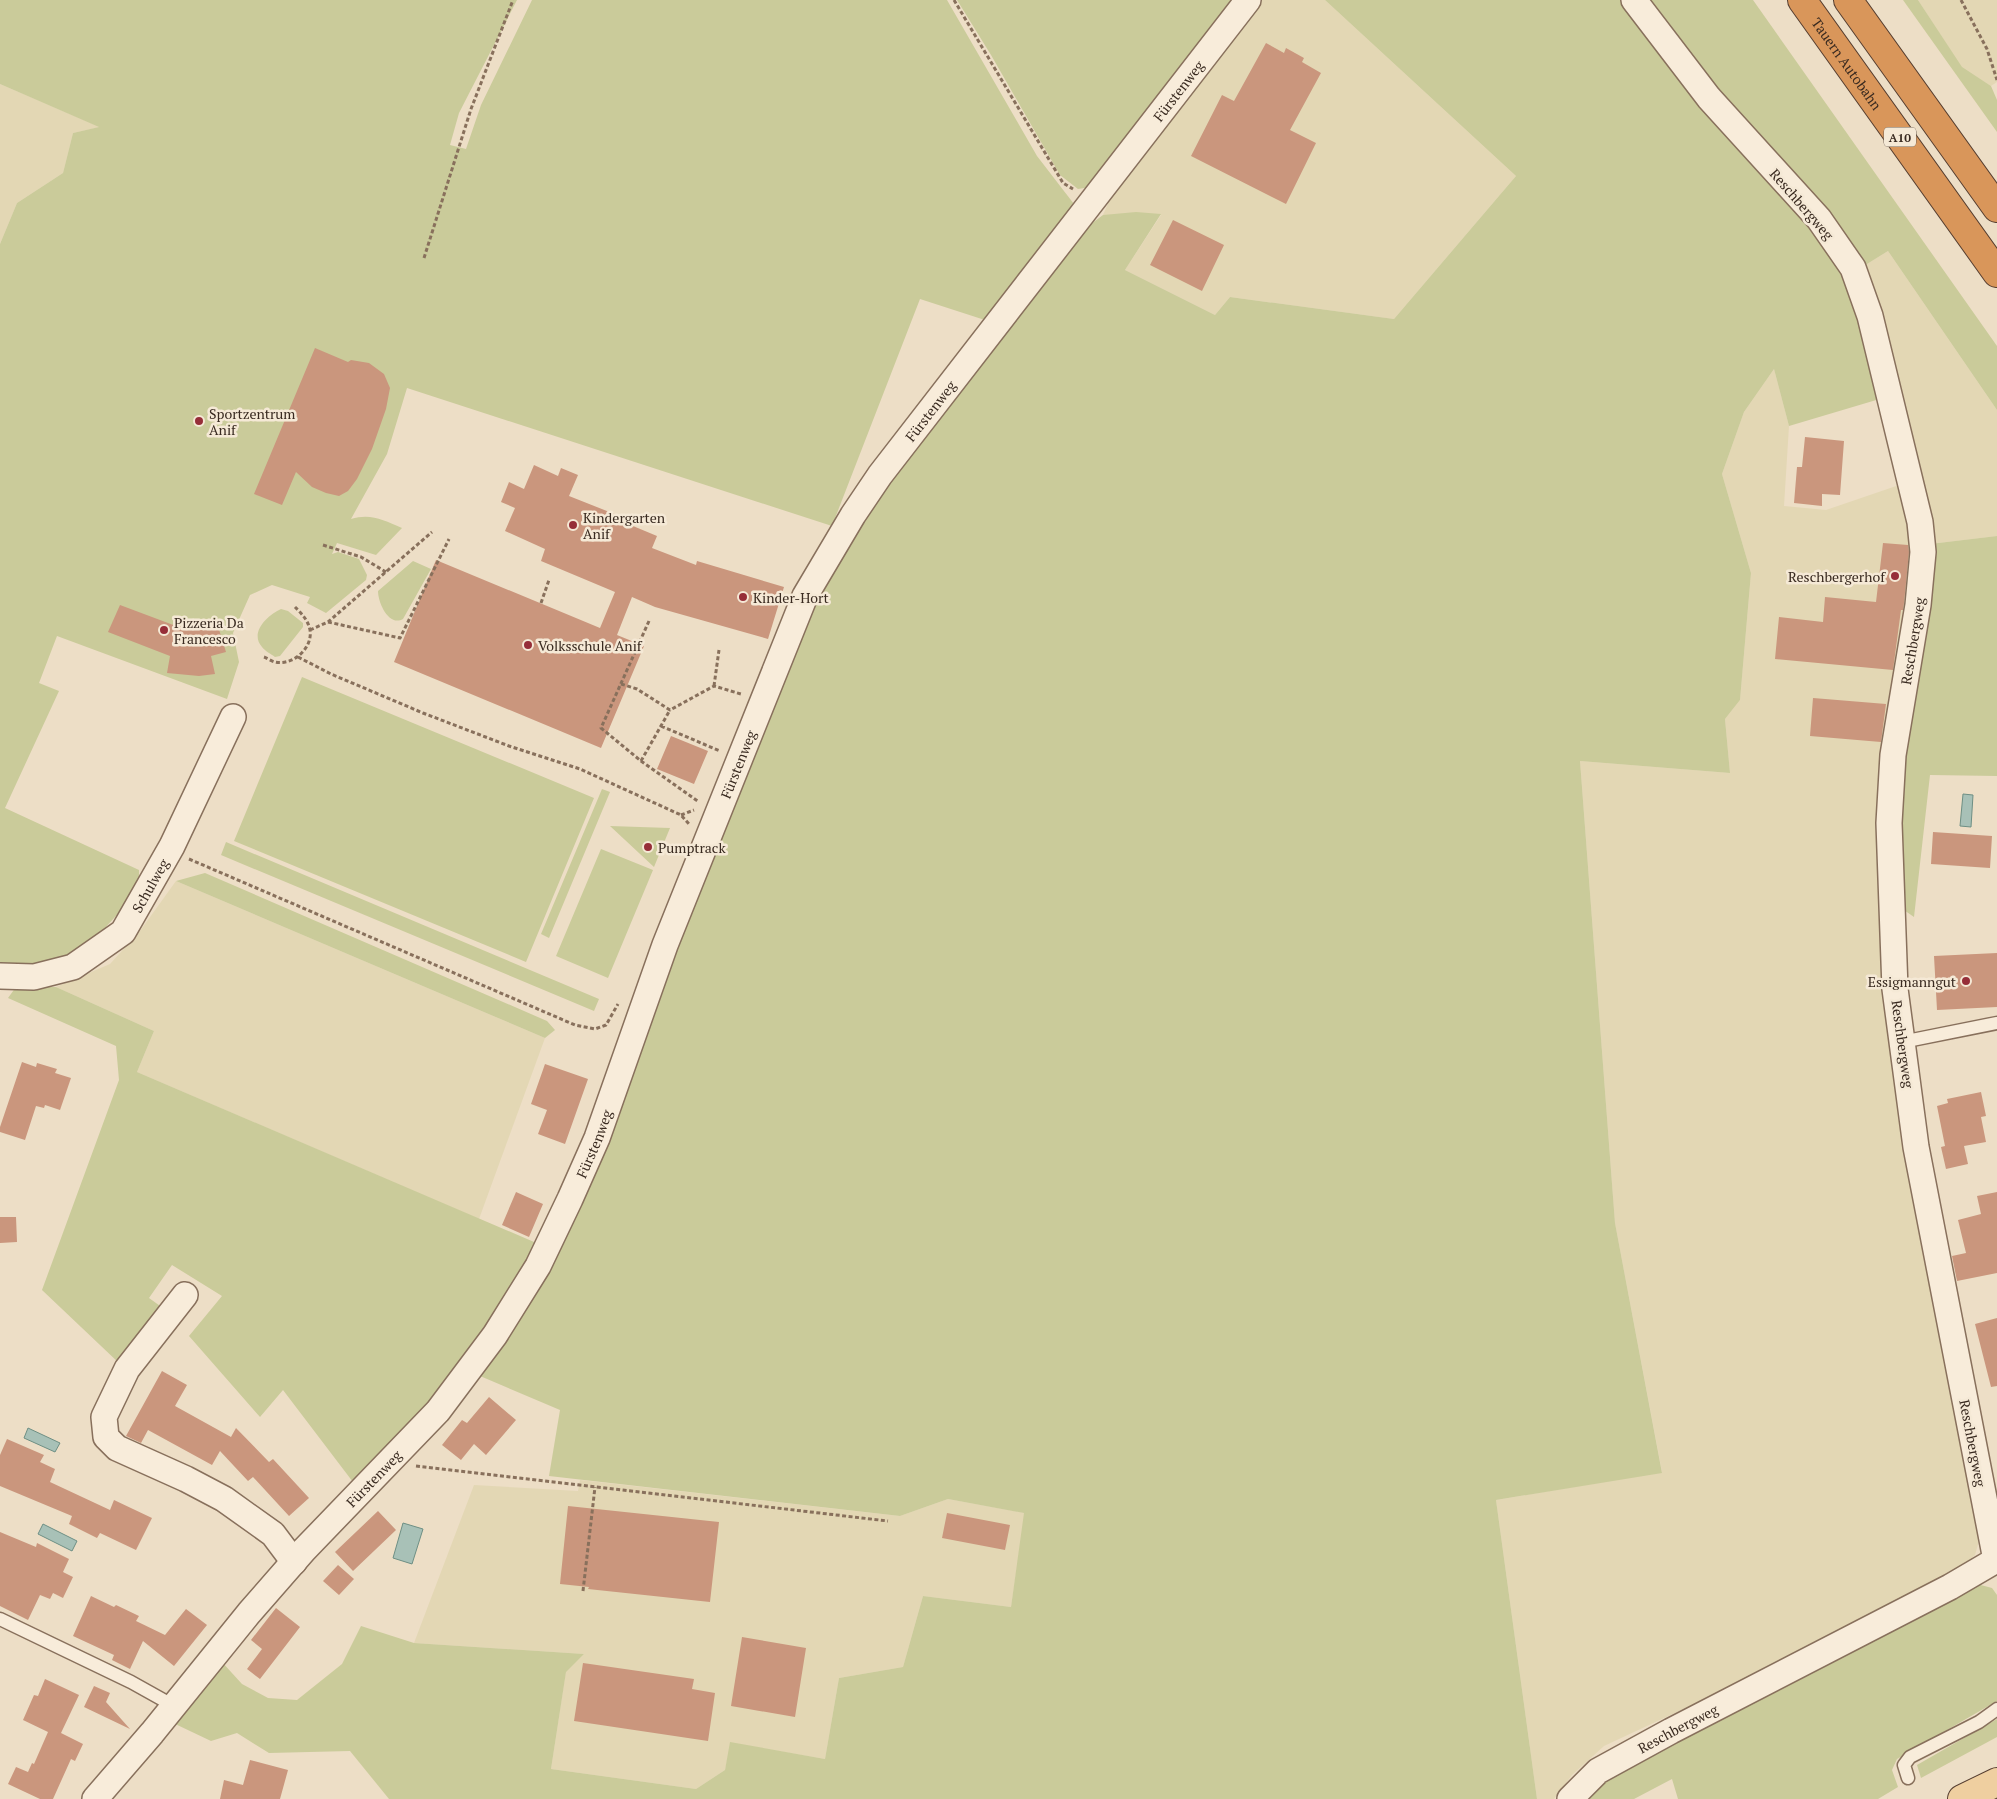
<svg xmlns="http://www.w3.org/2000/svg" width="1997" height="1799" font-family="'PT Serif',serif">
	<rect width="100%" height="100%" fill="#eddec6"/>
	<path fill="#e3d7b4" d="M 1259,0 L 1325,0 L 1516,176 L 1394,319 L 1230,297 L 1215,315 L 1125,270 L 1161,215 L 1103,215 L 1117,183 Z
		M 1918,0 L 1997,0 L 1997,82 L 1991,86 L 1962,68 Z
		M 0,84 L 100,127 L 73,133 L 63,173 L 17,203 L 0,244 Z
		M 1888,251 L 1997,410 L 1997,536 L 1930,544 L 1859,269 Z
		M 1774,369 L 1789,426 L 1784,506 L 1826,510 L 1905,483 L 1917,548 L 1889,984 L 1982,1530 L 1975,1555 L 1956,1572 L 1767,1670 L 1604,1746 L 1572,1775 L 1554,1799 L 1537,1799 L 1496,1500 L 1662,1472 L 1615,1223 L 1580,761 L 1730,773 L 1725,719 L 1740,700 L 1751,573 L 1722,474 L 1744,412 Z
		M 176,881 L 545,1038 L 479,1219 L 137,1072 L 154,1031 L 56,987 L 110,964 L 140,931 Z
		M 580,1480 L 900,1516 L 948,1499 L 1025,1513 L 1011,1607 L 923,1596 L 903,1667 L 839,1678 L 825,1759 L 731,1743 L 725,1770 L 696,1789 L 551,1769 L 566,1671 L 584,1654 L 414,1643 L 474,1485 L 578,1491 Z"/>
	<path fill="#cacb9a" d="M 0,0 L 517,0 L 459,113 L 450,145 L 466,149 L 481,105 L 532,0 L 947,0 L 1037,156 L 1074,204 L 991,322 L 920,299 L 832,526 L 407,388 L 387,454 L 351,519 C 371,513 383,520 402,528 L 376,555 L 337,543 L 332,554 L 338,552 L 359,559 L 367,575 L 366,580 L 326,613 L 307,603 L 310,597 L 272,585 L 250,595 L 233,633 L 239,662 L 227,699 L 57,636 L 39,683 L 59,691 L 5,808 L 139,870 L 139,886 L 126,905 L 92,942 L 50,965 L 0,969 L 0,244 L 17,203 L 63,173 L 73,133 L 99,127 L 0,84 Z
		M 957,0 L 1240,0 L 1097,186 L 1078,189 L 1060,175 L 991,55 Z
		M 1325,0 L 1628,0 L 1794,198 L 1849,276 L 1883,398 L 1789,426 L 1774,369 L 1744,412 L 1722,474 L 1751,573 L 1740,700 L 1725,719 L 1730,773 L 1580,761 L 1615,1223 L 1662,1473 L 1496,1500 L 1537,1799 L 389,1799 L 350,1751 L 269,1753 L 237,1733 L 211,1741 L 171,1722 L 221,1661 L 242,1684 L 268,1698 L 297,1700 L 342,1664 L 361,1626 L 414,1643 L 584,1654 L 566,1672 L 551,1769 L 696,1789 L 725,1770 L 730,1742 L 825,1759 L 839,1678 L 903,1667 L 923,1596 L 1011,1607 L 1024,1513 L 948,1499 L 900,1516 L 549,1476 L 560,1410 L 473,1373 L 514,1317 L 819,586 L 860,517 L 1071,239 L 1103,215 L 1136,212 L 1161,214 L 1125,270 L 1215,315 L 1230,297 L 1394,319 L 1516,176 Z
		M 1640,0 L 1753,0 L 1997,346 L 1997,410 L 1888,251 L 1859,269 Z
		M 1903,0 L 1918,0 L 1962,67 L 1991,86 L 1997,100 L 1997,132 Z
		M 1997,536 L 1997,776 L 1930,775 L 1914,917 L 1901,908 L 1898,788 L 1930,544 Z
		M 413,561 L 431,569 L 403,619 C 389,627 378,603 378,591 Z
		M 281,609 L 288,611 L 303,623 L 303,627 L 280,656 L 275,657 C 271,654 265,651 262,647 C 249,632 268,615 281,609 Z
		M 302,677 L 594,798 L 526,962 L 234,841 Z
		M 602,789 L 610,792 L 549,938 L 541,934 Z
		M 610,826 L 670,828 L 654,867 Z
		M 226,842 L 599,999 L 594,1011 L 221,855 Z
		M 601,849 L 653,870 L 608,978 L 556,956 Z
		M 205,873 L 547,1021 L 555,1030 L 545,1038 L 176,881 Z
		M 16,987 L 56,987 L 154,1031 L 137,1072 L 541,1245 L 497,1314 L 436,1398 L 356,1486 L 283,1390 L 260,1417 L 189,1336 L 222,1296 L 172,1265 L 149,1298 L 163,1308 L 120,1364 L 42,1290 L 119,1080 L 116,1046 L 8,998 Z
		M 1977,1584 L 1992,1588 L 1997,1595 L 1997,1701 L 1897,1759 L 1892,1770 L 1898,1787 L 1878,1799 L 1678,1799 L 1672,1779 L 1634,1799 L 1586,1799 L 1589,1793 L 1629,1762 Z
		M 1997,1719 L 1997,1737 L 1921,1778 L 1917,1765 Z"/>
	<path fill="#a8c1b7" stroke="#6e8f84" d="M 1963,794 L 1973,795 L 1971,827 L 1960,826 Z
		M 28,1428 L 60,1443 L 55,1452 L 24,1438 Z
		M 403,1523 L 423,1529 L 412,1564 L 393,1558 Z
		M 43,1524 L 77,1541 L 72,1551 L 38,1534 Z"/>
	<path fill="#ca967d" d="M 1266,43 L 1284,53 L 1286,48 L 1304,58 L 1302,62 L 1321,73 L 1290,130 L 1316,143 L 1286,204 L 1191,156 L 1222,95 L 1234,101 Z
		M 1173,220 L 1224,245 L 1202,291 L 1150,265 Z
		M 315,348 L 348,362 L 351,360 L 369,363 L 384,374 L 390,388 L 386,409 L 372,449 L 357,479 L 348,491 L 339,496 L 326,493 L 312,487 L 296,472 L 282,505 L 254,494 Z
		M 1805,437 L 1844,441 L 1840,495 L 1822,494 L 1822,506 L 1794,503 L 1797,467 L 1802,467 Z
		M 534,465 L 558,476 L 561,468 L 578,475 L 569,496 L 622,517 L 621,521 L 657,536 L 652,548 L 696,565 L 697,561 L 784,587 L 768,639 L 655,607 L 632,597 L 617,635 L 644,646 L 601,748 L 394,662 L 436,560 L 600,628 L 615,592 L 541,561 L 545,549 L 505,531 L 515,508 L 501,502 L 509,482 L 524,489 Z
		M 1883,543 L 1908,545 L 1909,552 L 1904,603 L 1903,610 L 1901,610 L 1893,670 L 1775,659 L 1779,617 L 1823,622 L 1825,597 L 1876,602 Z
		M 120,605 L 176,626 L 199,627 L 217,623 L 226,652 L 211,656 L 215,674 L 199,676 L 167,673 L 170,656 L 108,632 Z
		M 1813,698 L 1886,704 L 1881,742 L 1810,736 Z
		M 671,736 L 708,751 L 694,784 L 657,769 Z
		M 1933,832 L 1992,836 L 1990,868 L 1931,864 Z
		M 1997,953 L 1997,1007 L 1937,1010 L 1934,956 Z
		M 22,1062 L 36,1067 L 37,1063 L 57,1069 L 55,1073 L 71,1078 L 60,1110 L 45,1105 L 44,1108 L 36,1106 L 25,1140 L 0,1132 L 0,1127 Z
		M 545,1064 L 588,1079 L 565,1144 L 538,1134 L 547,1110 L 531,1104 Z
		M 1981,1092 L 1986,1116 L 1981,1117 L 1986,1142 L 1964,1146 L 1968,1164 L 1946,1169 L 1941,1147 L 1945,1146 L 1937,1106 L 1948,1103 L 1947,1099 Z
		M 516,1192 L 543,1204 L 529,1237 L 502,1225 Z
		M 1997,1192 L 1997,1273 L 1957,1281 L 1952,1256 L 1966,1253 L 1958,1220 L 1981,1214 L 1977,1196 Z
		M 0,1217 L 16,1217 L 17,1242 L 0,1243 Z
		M 1997,1318 L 1997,1386 L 1991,1387 L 1975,1324 Z
		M 162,1371 L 187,1385 L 175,1406 L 231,1437 L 236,1428 L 269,1462 L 273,1459 L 309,1498 L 289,1516 L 253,1477 L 248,1481 L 220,1451 L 212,1465 L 148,1430 L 141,1443 L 126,1436 Z
		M 489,1397 L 516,1420 L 486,1455 L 474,1444 L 461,1460 L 442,1445 L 462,1420 L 467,1423 Z
		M 7,1439 L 44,1455 L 40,1462 L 55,1469 L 50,1482 L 110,1510 L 114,1500 L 152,1518 L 136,1550 L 100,1533 L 97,1538 L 69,1524 L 72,1516 L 0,1486 L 0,1455 Z
		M 568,1506 L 719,1522 L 710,1602 L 588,1589 L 589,1587 L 560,1584 Z
		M 378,1511 L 396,1530 L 353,1571 L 335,1552 Z
		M 947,1513 L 1010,1525 L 1005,1550 L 942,1538 Z
		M 0,1532 L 36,1547 L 37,1543 L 69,1559 L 63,1572 L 73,1577 L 63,1598 L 53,1593 L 50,1599 L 40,1595 L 28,1620 L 0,1606 Z
		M 338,1565 L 354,1579 L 339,1595 L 323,1581 Z
		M 91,1596 L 114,1607 L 116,1605 L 139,1616 L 136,1621 L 165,1635 L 186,1609 L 207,1625 L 174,1666 L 143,1641 L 130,1669 L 112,1660 L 114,1655 L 73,1636 Z
		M 276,1608 L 300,1627 L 260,1679 L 247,1669 L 262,1649 L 251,1640 Z
		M 742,1637 L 806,1648 L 795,1717 L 731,1706 Z
		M 583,1663 L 694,1679 L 692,1689 L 715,1693 L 708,1741 L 574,1721 Z
		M 45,1679 L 79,1695 L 61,1733 L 83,1744 L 75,1761 L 71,1759 L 53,1799 L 40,1799 L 8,1784 L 16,1767 L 28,1772 L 32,1763 L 34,1764 L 48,1732 L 23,1720 L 34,1695 L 38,1696 Z
		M 94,1686 L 110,1693 L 106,1702 L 130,1729 L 84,1707 Z
		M 250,1760 L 288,1770 L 280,1799 L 220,1799 L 224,1780 L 243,1785 Z"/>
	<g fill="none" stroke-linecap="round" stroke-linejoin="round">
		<defs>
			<path id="service" d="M 1902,1042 L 1997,1023
				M 0,1619 L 131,1682 L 174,1706
				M 1908,1778 L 1904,1765 L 1910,1757 L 1979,1722 L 1997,1709"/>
			<g id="minor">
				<path id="s1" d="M 0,976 L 34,977 L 73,967 L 123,932 L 172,846 L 233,717"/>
				<path d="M 185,1295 L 127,1369 L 104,1417 L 106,1437 L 117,1448 L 186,1479 L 224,1499 L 273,1534 L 294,1562"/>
				<path id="s2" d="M 95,1799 L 152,1733 L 249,1613 L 304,1550 L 438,1411 L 495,1335 L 538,1266 L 570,1199 L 597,1138 L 665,945 L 805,596 L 853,515 L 880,475 L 1248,0"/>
				<path id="s3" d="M 1570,1799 L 1598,1771 L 1671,1731 L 1950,1587 L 1996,1560 L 1916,1147 L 1895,989 L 1889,823 L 1893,755 L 1918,605 L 1923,552 L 1920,522 L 1870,316 L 1853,268 L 1819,219 L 1709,98 L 1634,0"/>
			</g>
			<path id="primary" d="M 1962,1799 L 1997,1782"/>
			<g id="motorway">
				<path id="s4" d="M 1802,0 L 1997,273"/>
				<path d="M 1848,0 L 1997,208"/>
			</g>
		</defs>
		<use href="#service" stroke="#88705c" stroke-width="15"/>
		<use href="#minor" stroke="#88705c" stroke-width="28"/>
		<use href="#primary" stroke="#563e30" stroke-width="30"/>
		<use href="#motorway" stroke="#563e30" stroke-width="30"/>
		<path stroke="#88705c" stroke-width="3" stroke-dasharray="4 2.5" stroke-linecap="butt" d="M 954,0 L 1063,183 L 1073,189
			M 1961,0 L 1987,49 L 1997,80
			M 424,258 L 471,109 L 513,0
			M 323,545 L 361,557 L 386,572
			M 541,603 L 549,580
			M 649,621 L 601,728 L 641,761 L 699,802
			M 328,622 L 400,638 L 449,539
			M 310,630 L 328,622 L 432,532
			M 264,657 C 267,658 271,661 275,662 C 293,666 313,648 310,630 C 308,620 302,614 295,607
			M 298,657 L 331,674 L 423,713 L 509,746 L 580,769 L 681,815 L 689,824
			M 621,684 L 637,689 L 670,710 L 714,686 L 741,694
			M 714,686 L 719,650
			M 661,726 L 720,751
			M 641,761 L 670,710
			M 681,815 L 694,810
			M 189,859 L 575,1025 L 595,1029 L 606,1025 L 618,1004
			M 416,1466 L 888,1521
			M 583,1591 L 595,1487"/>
		<use href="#service" stroke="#f8ecda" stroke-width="12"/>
		<use href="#minor" stroke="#f8ecda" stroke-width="25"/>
		<use href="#primary" stroke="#efcfa0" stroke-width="28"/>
		<use href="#motorway" stroke="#d9965a" stroke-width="28"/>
	</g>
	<g fill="#962e38" stroke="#f5e9d6" stroke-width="2">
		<circle cx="199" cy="421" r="5"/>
		<circle cx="573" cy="525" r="5"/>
		<circle cx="1895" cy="576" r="5"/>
		<circle cx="743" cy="597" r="5"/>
		<circle cx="164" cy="630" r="5"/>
		<circle cx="528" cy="645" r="5"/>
		<circle cx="648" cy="847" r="5"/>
		<circle cx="1966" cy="981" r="5"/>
	</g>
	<g text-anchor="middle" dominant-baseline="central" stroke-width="5" stroke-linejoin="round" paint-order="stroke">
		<rect fill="#f5e9d6" stroke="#716357" stroke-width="1" x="1884" y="127.5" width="32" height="19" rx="4"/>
		<g font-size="12" font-weight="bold" fill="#392a20">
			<text x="1900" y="137">A10</text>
		</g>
		<g font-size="14" fill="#392a20" stroke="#f5e9d6">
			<text stroke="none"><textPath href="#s4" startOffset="78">Tauern Autobahn</textPath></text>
			<text stroke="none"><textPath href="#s2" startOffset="2045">Fürstenweg</textPath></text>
			<text transform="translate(1802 204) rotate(49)">Reschbergweg</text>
			<text stroke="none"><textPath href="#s2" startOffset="1640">Fürstenweg</textPath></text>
			<text stroke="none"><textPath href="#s3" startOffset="1420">Reschbergweg</textPath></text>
			<text stroke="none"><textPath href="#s2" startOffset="1235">Fürstenweg</textPath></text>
			<text stroke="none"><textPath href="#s1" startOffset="189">Schulweg</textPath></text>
			<text transform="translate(1903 1044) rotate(82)">Reschbergweg</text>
			<text stroke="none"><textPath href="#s2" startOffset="829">Fürstenweg</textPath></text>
			<text transform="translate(1973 1443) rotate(79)">Reschbergweg</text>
			<text stroke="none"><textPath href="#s2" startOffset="425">Fürstenweg</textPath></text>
			<text stroke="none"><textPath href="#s3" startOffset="130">Reschbergweg</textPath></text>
		</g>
		<g font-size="14" fill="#392a20" stroke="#f5e9d6" text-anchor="start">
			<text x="209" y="413">Sportzentrum<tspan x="209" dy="16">Anif</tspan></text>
			<text x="583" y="517">Kindergarten<tspan x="583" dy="16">Anif</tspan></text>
			<text x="1885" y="576" text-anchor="end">Reschbergerhof</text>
			<text x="753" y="597">Kinder-Hort</text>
			<text x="174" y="622">Pizzeria Da<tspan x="174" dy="16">Francesco</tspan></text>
			<text x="538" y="645">Volksschule Anif</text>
			<text x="658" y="847">Pumptrack</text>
			<text x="1956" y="981" text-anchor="end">Essigmanngut</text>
		</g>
	</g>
</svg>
